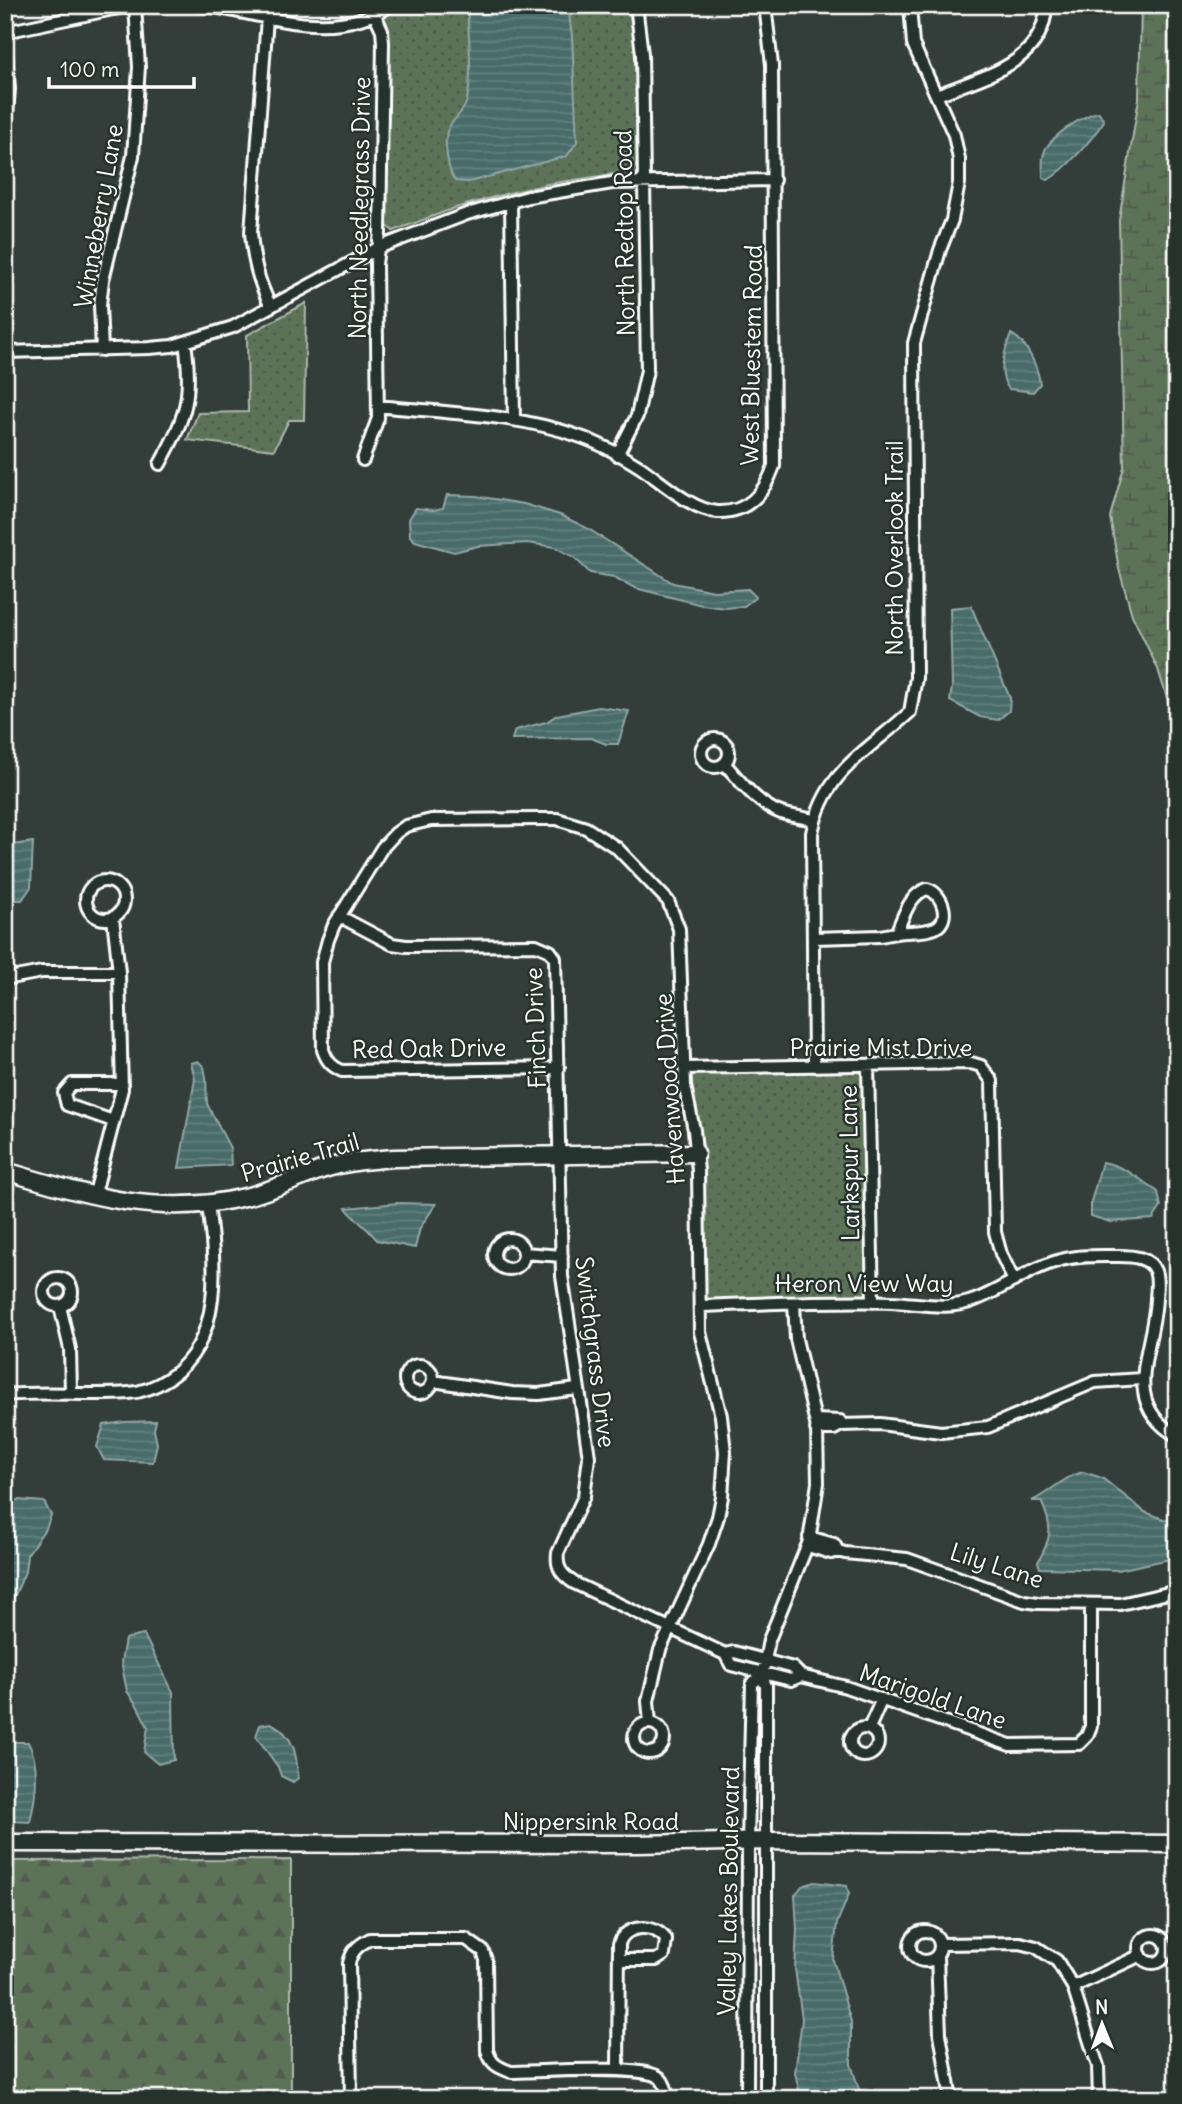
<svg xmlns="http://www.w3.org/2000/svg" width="1182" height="2104" font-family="Delius,sans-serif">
	<defs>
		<pattern id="forest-firs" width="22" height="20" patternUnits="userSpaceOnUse" patternTransform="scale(1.75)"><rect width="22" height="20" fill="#5c7358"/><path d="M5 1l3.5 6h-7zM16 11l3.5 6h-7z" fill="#525a50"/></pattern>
		<pattern id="wetland-marsh" width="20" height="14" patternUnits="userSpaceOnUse" patternTransform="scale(1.75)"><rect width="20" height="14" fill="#5c7358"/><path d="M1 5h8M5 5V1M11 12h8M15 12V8" fill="none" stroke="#525a50"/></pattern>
		<pattern id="park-dots" width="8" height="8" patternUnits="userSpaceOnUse" patternTransform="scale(1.75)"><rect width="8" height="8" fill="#5c7358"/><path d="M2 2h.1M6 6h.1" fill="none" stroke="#525a50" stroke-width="1.8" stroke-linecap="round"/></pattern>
		<pattern id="water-rules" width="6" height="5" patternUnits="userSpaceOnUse" patternTransform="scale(1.75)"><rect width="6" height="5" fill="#486c6b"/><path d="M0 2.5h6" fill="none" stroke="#638281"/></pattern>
	</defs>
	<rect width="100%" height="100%" fill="#333d3a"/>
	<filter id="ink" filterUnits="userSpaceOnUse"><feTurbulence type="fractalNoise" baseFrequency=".0143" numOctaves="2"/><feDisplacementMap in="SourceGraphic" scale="14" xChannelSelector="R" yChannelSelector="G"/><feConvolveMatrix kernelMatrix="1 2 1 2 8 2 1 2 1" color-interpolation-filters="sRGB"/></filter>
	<g filter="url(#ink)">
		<path fill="url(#forest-firs)" stroke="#aeb9ac" stroke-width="2" d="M 291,1860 L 291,2099 L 5,2099 L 5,1861 Z"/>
		<path fill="url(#wetland-marsh)" stroke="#aeb9ac" stroke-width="2" d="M 1141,5 L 1177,5 L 1177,754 L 1173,718 L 1158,669 L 1132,615 L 1119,569 L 1110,517 L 1124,467 L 1119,220 L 1139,98 Z"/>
		<path fill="url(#park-dots)" stroke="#aeb9ac" stroke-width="2" d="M 400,5 L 630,5 L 636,43 L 638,160 L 633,171 L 548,184 L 505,194 L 455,208 L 393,231 L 387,226 L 385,219 L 388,79 L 387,39 L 383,20 L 385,14 Z
			M 306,303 L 304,420 L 289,420 L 274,450 L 187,440 L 198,413 L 248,412 L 247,335 Z
			M 863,1071 L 867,1298 L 705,1300 L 702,1153 L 689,1073 Z"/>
		<path fill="url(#water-rules)" stroke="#91a7a6" stroke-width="2" d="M 467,5 L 568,5 L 572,37 L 577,142 L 567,156 L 469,182 L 455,181 C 448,172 443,140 448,129 C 452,120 463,113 466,103 C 474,80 468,30 467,5 Z
			M 1099,112 L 1104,121 C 1092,139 1067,169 1048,180 L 1043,177 C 1043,167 1041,157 1046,148 C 1054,135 1084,114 1099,112 Z
			M 1011,334 C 1027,342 1038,367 1040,384 L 1033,392 L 1009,389 C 996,373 1005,351 1011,334 Z
			M 447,495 L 476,496 L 524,504 L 560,515 L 587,528 L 673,583 L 714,591 L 748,589 L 756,597 L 744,606 L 726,608 L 702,605 L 635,588 L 614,577 L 590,573 L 574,557 L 555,547 L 527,543 L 478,546 L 454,552 L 415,541 L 410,536 L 409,519 L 416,508 L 433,510 L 443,508 Z
			M 971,606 L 1010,698 L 1009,711 L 998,720 L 980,717 L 950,701 L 952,687 L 950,608 Z
			M 599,707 L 629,711 L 618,744 L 606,744 L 591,738 L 512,739 L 515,730 L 546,722 L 557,715 Z
			M 33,842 L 31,887 L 22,900 L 8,900 L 5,894 L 5,846 Z
			M 198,1061 L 204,1067 L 206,1077 L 207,1104 L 230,1148 L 231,1165 L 179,1168 L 195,1079 L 191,1063 Z
			M 1102,1162 C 1123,1165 1141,1180 1158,1192 L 1161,1207 L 1153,1219 L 1110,1222 L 1091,1216 L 1091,1202 Z
			M 398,1203 L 436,1204 L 420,1228 L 415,1248 L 377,1240 C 368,1228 355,1220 346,1208 Z
			M 156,1421 L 154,1430 L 157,1444 L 153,1462 L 104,1460 L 97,1447 L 104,1425 L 124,1422 Z
			M 1083,1472 L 1102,1478 L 1145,1512 L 1177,1524 L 1175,1558 L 1118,1570 L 1040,1568 L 1038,1562 C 1052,1537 1053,1527 1041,1501 L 1032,1501 C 1052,1491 1061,1478 1083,1472 Z
			M 5,1499 L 44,1502 L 51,1515 L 47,1526 L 27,1555 L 25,1572 L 5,1618 Z
			M 144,1635 L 173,1692 L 174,1760 L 158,1764 L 144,1752 L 148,1727 L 138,1707 L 127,1691 L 121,1662 L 125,1639 Z
			M 271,1723 C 294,1735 297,1754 298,1778 L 293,1782 L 281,1776 L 278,1767 L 256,1736 L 260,1725 Z
			M 7,1742 L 28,1742 C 41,1765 36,1797 30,1822 L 9,1821 L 5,1815 L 5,1744 Z
			M 814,1882 L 847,1886 L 849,1894 L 837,1923 L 833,1960 L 851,2022 L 851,2064 L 862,2099 L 801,2099 L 795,2073 L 802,2019 L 795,1969 L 797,1930 L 795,1895 L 802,1886 Z"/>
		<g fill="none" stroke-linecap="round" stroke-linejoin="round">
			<defs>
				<path id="street" d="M 200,5 C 264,13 330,44 391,5
					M 267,18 L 251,232 C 253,260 258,280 270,305
					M 5,32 L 113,9 L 147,5
					M 5,40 L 9,89 L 5,137
					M 937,95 C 981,77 1045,64 1046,5
					M 511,202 L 514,420
					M 102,350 L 100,305 L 103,280 L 133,156 L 139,67 L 135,6
					M 5,352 L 149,348 L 172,346 L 233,327 L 380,247 L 467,214 L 528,197 L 612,183 L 774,180
					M 378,406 C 443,413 517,414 578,436 C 599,443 621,455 640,467 C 662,482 691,510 718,512 C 748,513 765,492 774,466 L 772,65 L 765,5
					M 617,455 L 637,416 L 647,370 L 642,54 L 636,5
					M 363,460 L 378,418 L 376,264 L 380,233 L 383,43 L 382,30 L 374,13
					M 160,464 C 186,416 193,397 185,342
					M701 753a14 14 0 1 1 28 0a14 14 0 1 1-28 0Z
					M 725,764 C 741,782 757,804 781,813 C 791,816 804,818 815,820
					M86 900a19 19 0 1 1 38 0a19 19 0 1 1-38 0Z
					M 927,889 C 942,892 952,920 935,928 C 924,933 908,931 896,933 C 904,916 909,895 927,889 Z
					M 339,916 L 392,944 L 406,946 L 536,945 L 550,951 L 555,958 L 562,1276 L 589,1457 L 584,1496 L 558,1553 C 556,1568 562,1575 574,1583 L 725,1654
					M 814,938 L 880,936 L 896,933
					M 5,979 L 42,972 L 119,972
					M 814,1066 L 812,833 C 825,770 867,752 910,712 L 916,678 L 914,343 L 940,250 L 952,220 L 959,183 L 959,159 L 954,135 L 913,44 L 910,5
					M 868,1066 L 873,1302
					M 559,1068 L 342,1071 C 331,1066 327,1061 323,1050 L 322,962 L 328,940 L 334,925 L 382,848 L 396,833 L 406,826 L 431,820 L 541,819 L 557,819 L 586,828 L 617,848 L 668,901 L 679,929 L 685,1086 L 694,1130 L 698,1171 L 700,1332 L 721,1416 L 725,1452 L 722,1497 L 718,1517 L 709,1544 L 660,1650 L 648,1701 L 650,1723
					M 684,1068 L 971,1063 L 981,1066 L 992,1081 L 995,1232 L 1001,1254 L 1014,1281
					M 113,1121 L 67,1105 L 64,1093 L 72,1084 L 122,1084
					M 94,1197 L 122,1089 L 119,972 L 113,918
					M494 1254a15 15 0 1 1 30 0a15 15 0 1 1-30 0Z
					M 524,1253 L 562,1256
					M44 1292a14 14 0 1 1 28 0a14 14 0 1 1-28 0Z
					M 60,1306 L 70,1349 L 71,1392
					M 700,1306 C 763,1304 827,1300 891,1302 C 919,1303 948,1311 975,1300 C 1004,1289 1030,1268 1061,1260 C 1080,1255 1100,1256 1119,1256 C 1132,1256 1150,1257 1155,1271 C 1158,1279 1157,1289 1156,1298 C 1154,1350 1118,1402 1177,1436
					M405 1379a14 14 0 1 1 28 0a14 14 0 1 1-28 0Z
					M 433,1381 L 512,1393 L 539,1394 L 577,1389
					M 5,1395 C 47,1391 88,1396 129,1393 C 143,1392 157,1386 169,1378 C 225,1340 215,1261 208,1204
					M 815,1420 L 840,1421 L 841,1425
					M 816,1429 L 834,1429 L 841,1425 L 880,1424 L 941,1432 L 988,1427 L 1095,1382 L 1142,1379
					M 809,1537 L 834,1544 L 838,1551 L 845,1553 L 907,1559 L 1024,1601 L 1038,1603 L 1120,1604 L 1177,1591
					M 808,1546 L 831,1553 L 838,1551
					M 725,1654 L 731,1665 L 791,1680 L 801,1676 L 846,1687 L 1010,1745 L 1079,1744 L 1087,1736 L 1091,1726 L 1091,1605
					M 725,1654 L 734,1652 L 793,1668 L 801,1676
					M 762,1677 L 766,1686 L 766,2099
					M 762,1677 L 769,1640 L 809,1541 L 818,1483 L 817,1428 L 796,1339 L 794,1304
					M634 1738a15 15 0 1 1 30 0a15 15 0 1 1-30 0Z
					M850 1742a14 14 0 1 1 28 0a14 14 0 1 1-28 0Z
					M 869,1728 L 882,1699
					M910 1946a15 15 0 1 1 30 0a15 15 0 1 1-30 0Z
					M1139 1949a14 14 0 1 1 28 0a14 14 0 1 1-28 0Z
					M 940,1944 L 1020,1943 L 1036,1947 L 1057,1961 L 1073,1987 L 1091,2045 L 1098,2066 L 1099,2099
					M 937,1956 L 940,2034 L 951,2099
					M 1073,1987 L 1141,1955
					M 618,2070 L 619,1944 C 624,1924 656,1923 666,1940 L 664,1955 L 656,1960 L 619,1960
					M 351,2099 L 349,1963 C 352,1950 359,1945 370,1939 L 466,1939 L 483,1951 L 486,1960 L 487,2050 C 491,2064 497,2067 511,2072 C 537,2072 643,2064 660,2078 C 665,2083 667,2092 667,2099
					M 747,2099 L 748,1842 L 752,1683 L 762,1677"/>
				<path id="secondary" d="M 5,1171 C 87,1195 159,1218 245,1197 C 271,1191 296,1179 321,1170 C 344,1162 369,1160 394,1158 L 696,1153
					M 5,1843 L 638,1844 L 777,1841 L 1177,1844"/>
			</defs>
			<use href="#street" stroke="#fff" stroke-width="16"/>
			<use href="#secondary" stroke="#fff" stroke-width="21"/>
			<use href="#street" stroke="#26332d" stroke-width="10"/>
			<use href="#secondary" stroke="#26332d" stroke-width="16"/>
		</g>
	</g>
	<g text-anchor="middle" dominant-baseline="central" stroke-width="5" stroke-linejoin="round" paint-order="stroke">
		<g font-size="24" fill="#fff" stroke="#26332d">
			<text transform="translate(359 208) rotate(-89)">North Needlegrass Drive</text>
			<text transform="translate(98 216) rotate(-80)">Winneberry Lane</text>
			<text transform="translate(624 233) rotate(-91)">North Redtop Road</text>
			<text transform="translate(751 355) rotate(-89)">West Bluestem Road</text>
			<text transform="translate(894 548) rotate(-90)">North Overlook Trail</text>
			<text transform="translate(535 1028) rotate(-92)">Finch Drive</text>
			<text x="881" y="1047">Prairie Mist Drive</text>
			<text transform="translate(429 1048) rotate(-1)">Red Oak Drive</text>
			<text transform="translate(669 1089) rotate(-94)">Havenwood Drive</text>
			<text transform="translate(300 1157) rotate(-16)">Prairie Trail</text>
			<text transform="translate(849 1163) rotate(-91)">Larkspur Lane</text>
			<text x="864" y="1283">Heron View Way</text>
			<text transform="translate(596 1352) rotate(83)">Switchgrass Drive</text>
			<text transform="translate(997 1565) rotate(18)">Lily Lane</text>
			<text transform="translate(933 1696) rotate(19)">Marigold Lane</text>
			<text x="591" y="1821">Nippersink Road</text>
			<text transform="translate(728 1891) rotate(-89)">Valley Lakes Boulevard</text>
		</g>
	</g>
	<rect width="1182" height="2104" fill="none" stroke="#26332d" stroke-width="28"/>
	<rect x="14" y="14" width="1154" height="2076" fill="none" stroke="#fff" stroke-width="2.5" filter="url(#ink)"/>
	<g transform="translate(1102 2024) rotate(359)" stroke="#26332d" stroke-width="5" paint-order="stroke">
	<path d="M0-5L12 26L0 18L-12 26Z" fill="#ffffff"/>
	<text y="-10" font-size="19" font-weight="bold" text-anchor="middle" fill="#ffffff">N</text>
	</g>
	<path d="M49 77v10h145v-10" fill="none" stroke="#ffffff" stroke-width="3.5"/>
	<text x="60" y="77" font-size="21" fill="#ffffff" stroke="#26332d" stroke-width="5" paint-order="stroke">100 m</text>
</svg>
